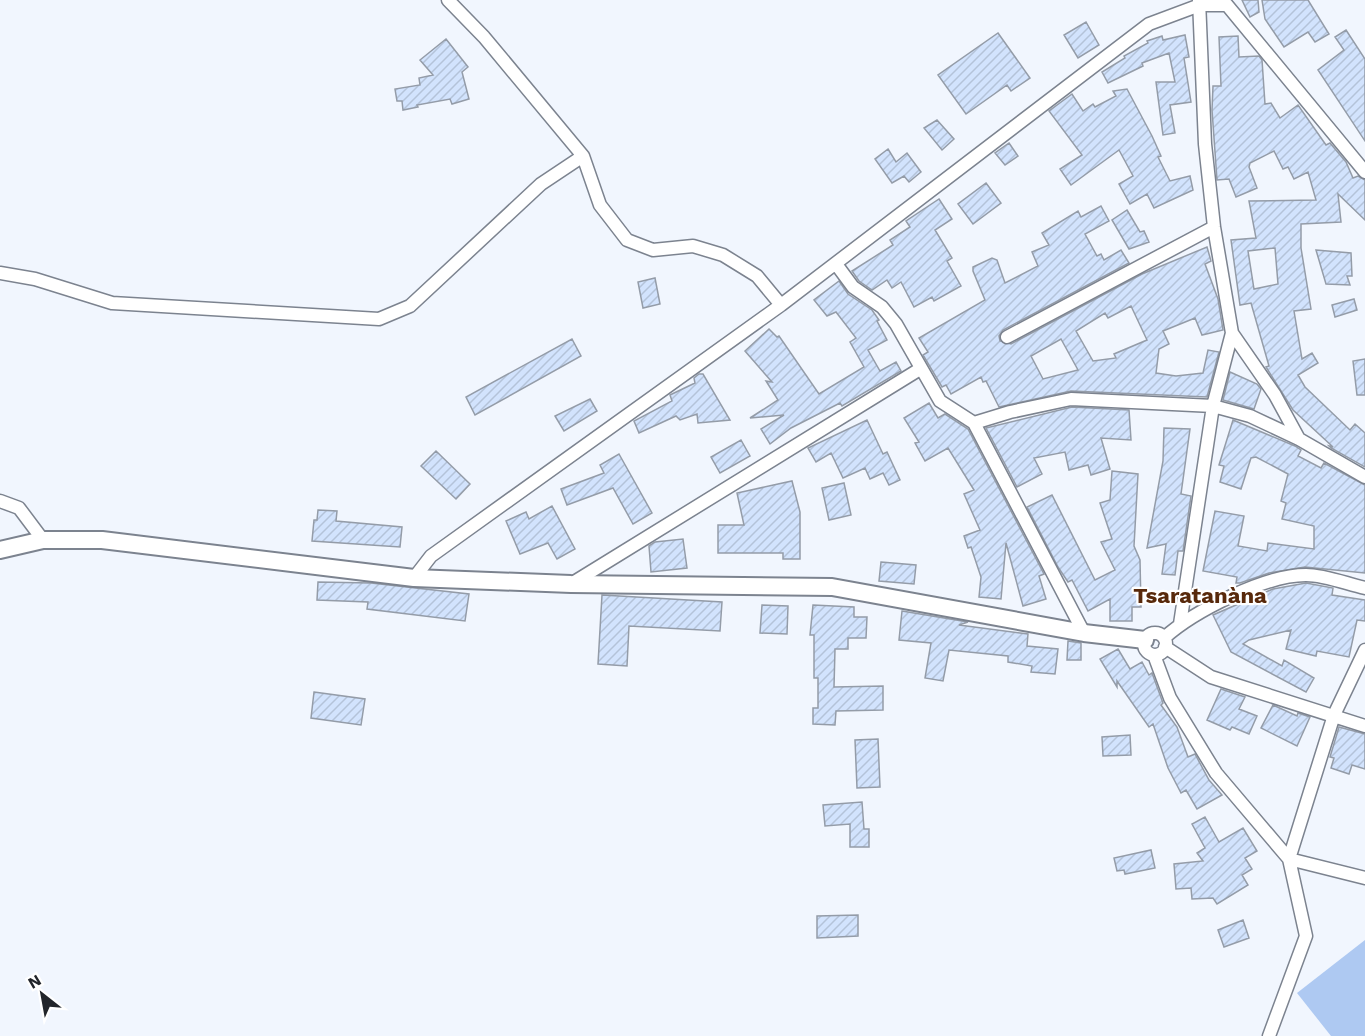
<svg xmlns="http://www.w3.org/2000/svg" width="1365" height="1036" font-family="'Work Sans',sans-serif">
	<defs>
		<pattern id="building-hatch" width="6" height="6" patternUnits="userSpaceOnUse" patternTransform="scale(1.5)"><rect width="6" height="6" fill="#d2e3fd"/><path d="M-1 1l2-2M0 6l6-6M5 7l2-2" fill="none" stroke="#b4c3d9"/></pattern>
	</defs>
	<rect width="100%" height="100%" fill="#f1f6fe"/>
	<path fill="#aec9f2" d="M 1365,940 L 1365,1036 L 1331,1036 L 1297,993 Z"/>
	<path fill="url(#building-hatch)" stroke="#949ca8" stroke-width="1.5" fill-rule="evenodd" d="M 1242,0 L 1258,0 L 1259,12 L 1250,17 Z
		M 1262,0 L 1308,0 L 1329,34 L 1315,42 L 1308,32 L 1284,47 L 1265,19 Z
		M 1086,22 L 1099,45 L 1078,58 L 1064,35 Z
		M 1346,30 L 1365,59 L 1365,141 L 1318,70 L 1344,50 L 1335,37 Z
		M 998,33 L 1030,78 L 1011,91 L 1007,85 L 966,114 L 938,75 Z
		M 1185,35 L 1189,57 L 1184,58 L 1191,102 L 1170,105 L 1175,133 L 1163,135 L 1156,82 L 1175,82 L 1169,53 L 1142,63 L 1143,66 L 1108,83 L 1102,72 L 1125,58 L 1124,56 L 1148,43 L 1147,41 L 1162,36 L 1163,40 Z
		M 1238,36 L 1239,57 L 1259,56 L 1262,60 L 1265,104 L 1271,103 L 1280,118 L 1298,105 L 1326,145 L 1330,143 L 1346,162 L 1353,178 L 1358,176 L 1365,180 L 1365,220 L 1338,194 L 1341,222 L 1301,224 L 1301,248 L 1311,309 L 1294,311 L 1302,359 L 1312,353 L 1318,363 L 1298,375 L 1305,387 L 1350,430 L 1355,424 L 1365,433 L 1365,467 L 1331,448 L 1329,446 L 1333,447 L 1293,410 L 1266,367 L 1269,366 L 1251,303 L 1240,305 L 1231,240 L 1256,238 L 1249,201 L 1316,200 L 1308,172 L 1294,179 L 1288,167 L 1283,169 L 1274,151 L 1250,163 L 1249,167 L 1257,188 L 1236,197 L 1229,179 L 1217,180 L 1212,110 L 1213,86 L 1221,86 L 1219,37 ZM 1275,248 L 1278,284 L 1254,289 L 1248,251 Z
		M 446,39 L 468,67 L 462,72 L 469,99 L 452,104 L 450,99 L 417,105 L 418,107 L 403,110 L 402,101 L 397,101 L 395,89 L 420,85 L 419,78 L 433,75 L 420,60 Z
		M 1127,89 L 1152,136 L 1161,156 L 1158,157 L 1170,181 L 1190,176 L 1193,190 L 1154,208 L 1147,194 L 1130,204 L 1119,184 L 1133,176 L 1119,150 L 1071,185 L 1060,169 L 1082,155 L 1049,111 L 1072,94 L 1083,111 L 1093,104 L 1095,107 L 1116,96 L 1113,91 Z
		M 937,120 L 954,139 L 942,150 L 924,128 Z
		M 1009,143 L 1018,156 L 1005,165 L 995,153 Z
		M 888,149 L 896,162 L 907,153 L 921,172 L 909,182 L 904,176 L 892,183 L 875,159 Z
		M 986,183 L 1001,203 L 973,224 L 958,204 Z
		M 939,199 L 952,219 L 935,230 L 952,258 L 947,261 L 961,286 L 934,301 L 932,297 L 914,307 L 901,282 L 892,288 L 887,280 L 872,290 L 859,281 L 852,271 L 893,245 L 890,240 L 910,227 L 906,221 Z
		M 1101,206 L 1109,221 L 1085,234 L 1097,256 L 1101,254 L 1104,260 L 1121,250 L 1129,263 L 1003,330 L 999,336 L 1000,341 L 1011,344 L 1142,274 L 1207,247 L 1211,261 L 1205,264 L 1218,299 L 1223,330 L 1202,335 L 1195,318 L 1163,331 L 1169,344 L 1159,349 L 1156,373 L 1176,376 L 1203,373 L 1208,350 L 1219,352 L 1207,397 L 1071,391 L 999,407 L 986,381 L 983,382 L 981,377 L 951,394 L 946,385 L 942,387 L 923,355 L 928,352 L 919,338 L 985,300 L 973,271 L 973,267 L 992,258 L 997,260 L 1005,283 L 1038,266 L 1032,252 L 1049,245 L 1042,233 L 1078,211 L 1081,217 ZM 1131,306 L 1147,340 L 1114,354 L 1116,358 L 1093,361 L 1076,331 L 1105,313 L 1108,318 ZM 1061,339 L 1078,370 L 1043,379 L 1031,356 Z
		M 1127,210 L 1140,232 L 1144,231 L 1149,242 L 1129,249 L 1112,220 Z
		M 1316,250 L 1351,253 L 1352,276 L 1347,276 L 1350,285 L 1326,284 Z
		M 655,278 L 660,304 L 643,308 L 638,282 Z
		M 839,281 L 848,294 L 872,310 L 879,320 L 877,321 L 887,340 L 868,350 L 880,371 L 896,362 L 901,371 L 842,406 L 840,403 L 791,428 L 770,444 L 761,429 L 784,415 L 750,418 L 778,400 L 766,381 L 772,382 L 745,351 L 769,329 L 777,337 L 779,336 L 819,394 L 864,367 L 850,342 L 856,338 L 836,312 L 827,316 L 814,300 Z
		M 1354,299 L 1357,310 L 1335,317 L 1332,305 Z
		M 572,339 L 581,356 L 475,415 L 466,397 Z
		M 1365,359 L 1365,395 L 1357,395 L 1353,361 Z
		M 1230,372 L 1257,384 L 1261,389 L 1254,409 L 1223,400 Z
		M 699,374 L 703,374 L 730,420 L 698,423 L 697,414 L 680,420 L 676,416 L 639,433 L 634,421 L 672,401 L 670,395 L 695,383 L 694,378 Z
		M 590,399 L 597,411 L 564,431 L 555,416 Z
		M 929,403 L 938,418 L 945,414 L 968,429 L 1044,574 L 1039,576 L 1046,599 L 1023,606 L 1006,543 L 1001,599 L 979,597 L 981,577 L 971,547 L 968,548 L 964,536 L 980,530 L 964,494 L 974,490 L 948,448 L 925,461 L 915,443 L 919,442 L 904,418 Z
		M 1072,407 L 1129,410 L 1131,440 L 1101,438 L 1110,469 L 1091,475 L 1088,465 L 1069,470 L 1065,452 L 1034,458 L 1042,474 L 1017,487 L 986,428 Z
		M 867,420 L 883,454 L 887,452 L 900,480 L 889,485 L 883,473 L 870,479 L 865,468 L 843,478 L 831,453 L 816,462 L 808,448 Z
		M 1233,420 L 1295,446 L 1301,450 L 1298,456 L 1321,468 L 1324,463 L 1365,485 L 1365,573 L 1305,567 L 1269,573 L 1240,583 L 1236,583 L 1237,577 L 1203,571 L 1215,511 L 1244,516 L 1238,546 L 1267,551 L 1268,543 L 1314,549 L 1314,526 L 1282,519 L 1286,503 L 1281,501 L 1288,474 L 1256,457 L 1251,458 L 1241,489 L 1220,482 L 1224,466 L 1219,465 Z
		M 1164,428 L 1190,429 L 1181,494 L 1191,496 L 1183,551 L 1178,551 L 1175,575 L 1162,574 L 1166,544 L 1147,548 L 1163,461 Z
		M 741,440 L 750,456 L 720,473 L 711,457 Z
		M 436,451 L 470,484 L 456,499 L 421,466 Z
		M 619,454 L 652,513 L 633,524 L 613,488 L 567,505 L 561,489 L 604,473 L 600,465 Z
		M 1112,471 L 1138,474 L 1134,546 L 1140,560 L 1141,607 L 1132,607 L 1132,621 L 1110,621 L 1110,599 L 1088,611 L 1072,580 L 1068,582 L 1058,567 L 1027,507 L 1052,495 L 1095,580 L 1115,570 L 1101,542 L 1112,539 L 1100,503 L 1110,500 Z
		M 792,481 L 800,512 L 800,559 L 783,559 L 783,553 L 718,553 L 718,525 L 744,525 L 737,493 Z
		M 844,483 L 851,515 L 829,520 L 822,488 Z
		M 552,506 L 575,549 L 557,559 L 548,543 L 520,554 L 506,521 L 526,512 L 529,519 Z
		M 318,510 L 337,511 L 336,521 L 402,527 L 400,547 L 312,541 L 314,520 L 317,520 Z
		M 683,539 L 687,568 L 651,572 L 649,546 L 655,542 Z
		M 881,562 L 916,565 L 914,584 L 879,581 Z
		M 318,582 L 371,583 L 469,594 L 465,621 L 367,609 L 368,602 L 317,600 Z
		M 1306,583 L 1333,588 L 1332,595 L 1365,600 L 1365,621 L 1357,620 L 1349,657 L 1317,651 L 1316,656 L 1286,649 L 1291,630 L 1249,640 L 1243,644 L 1282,666 L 1284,660 L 1314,678 L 1306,692 L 1231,652 L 1213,615 L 1273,589 Z
		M 602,595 L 722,602 L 720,631 L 629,626 L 627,666 L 598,664 Z
		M 762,605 L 788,606 L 787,634 L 760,633 Z
		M 813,605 L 854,607 L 854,617 L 867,617 L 866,638 L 848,638 L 848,649 L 835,649 L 834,687 L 883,686 L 883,710 L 836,711 L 835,725 L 813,724 L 813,708 L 818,708 L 818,678 L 814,678 L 814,635 L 810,635 Z
		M 902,611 L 968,622 L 959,625 L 1028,634 L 1027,646 L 1058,649 L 1055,674 L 1031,672 L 1032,666 L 1008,662 L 1008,656 L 949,650 L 943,681 L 925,678 L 931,643 L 899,640 Z
		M 1068,641 L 1081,643 L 1081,660 L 1067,660 Z
		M 1118,649 L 1130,669 L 1142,662 L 1149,675 L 1152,673 L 1163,703 L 1161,705 L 1177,727 L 1188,757 L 1195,754 L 1209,780 L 1222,795 L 1197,809 L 1186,790 L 1181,793 L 1168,768 L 1153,724 L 1149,727 L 1117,681 L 1117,687 L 1100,659 Z
		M 1221,689 L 1245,697 L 1239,709 L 1257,716 L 1249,734 L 1232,727 L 1230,730 L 1207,720 Z
		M 314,692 L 365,699 L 361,725 L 311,718 Z
		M 1273,705 L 1297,716 L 1298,713 L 1310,717 L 1297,746 L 1261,728 Z
		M 1339,727 L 1365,734 L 1365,769 L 1352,765 L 1349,774 L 1331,768 L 1334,758 L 1330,757 Z
		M 1130,735 L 1131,755 L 1103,756 L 1102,737 Z
		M 878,739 L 880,787 L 857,788 L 855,740 Z
		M 862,802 L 864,829 L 869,829 L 869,847 L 850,847 L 850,824 L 825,826 L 823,805 Z
		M 1205,817 L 1219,842 L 1243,828 L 1257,851 L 1245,858 L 1252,869 L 1242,875 L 1248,885 L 1217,904 L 1213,898 L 1192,899 L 1191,888 L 1176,889 L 1174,864 L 1203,861 L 1197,853 L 1205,848 L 1192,824 Z
		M 1151,850 L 1155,868 L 1125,874 L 1124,870 L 1117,871 L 1114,858 Z
		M 858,915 L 858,936 L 817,938 L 817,916 Z
		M 1243,920 L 1249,938 L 1224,947 L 1218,930 Z"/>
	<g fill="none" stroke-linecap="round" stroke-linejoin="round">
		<defs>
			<path id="street" d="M 448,0 L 484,37 L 583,156 L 600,205 L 627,240 L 653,250 L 693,246 L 723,255 L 757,276 L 781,305
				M 1199,0 L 1205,144 L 1214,227 L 1232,333 L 1275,395 L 1299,439 L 1365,477
				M 836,264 L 853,287 L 882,307 L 896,324 L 940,401 L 974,423 L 1084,633
				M 0,273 L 35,279 L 112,303 L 379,319 L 410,306 L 541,184 L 583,156
				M 1007,337 L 1214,227
				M 974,423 L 1010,412 L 1071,399 L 1213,406 L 1250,416 L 1299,439
				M 0,501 L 19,508 L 43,540
				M 414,578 L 431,556 L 781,305 L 1149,24 L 1200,5 L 1227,5 L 1365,172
				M 571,584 L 920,369
				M 1180,624 L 1213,406 L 1232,333
				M1144 644a11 11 0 1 1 22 0a11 11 0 1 1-22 0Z
				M 1164,638 C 1194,611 1265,575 1306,575 C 1325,575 1347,584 1365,588
				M 1165,647 L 1211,677 L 1365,726
				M 1154,655 L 1170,698 L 1216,773 L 1289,859 L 1365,878
				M 1269,1036 L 1306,936 L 1289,859 L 1334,715 L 1365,650"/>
			<path id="secondary" d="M 0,550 L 43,540 L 102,540 L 414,578 L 571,584 L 832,587 L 1084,633 L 1145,640"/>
		</defs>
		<use href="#street" stroke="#7c838f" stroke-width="15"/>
		<use href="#secondary" stroke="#7c838f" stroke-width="20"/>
		<use href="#street" stroke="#fff" stroke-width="12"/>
		<use href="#secondary" stroke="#fff" stroke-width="16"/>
	</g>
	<g text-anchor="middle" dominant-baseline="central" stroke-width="4.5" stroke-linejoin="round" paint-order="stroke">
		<g font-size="22" font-weight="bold" fill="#58290b" stroke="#fff">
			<text x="1200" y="595">Tsaratanàna</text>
		</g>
	</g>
	<g transform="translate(42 994) rotate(329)" stroke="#ffffff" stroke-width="4.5" paint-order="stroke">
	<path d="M0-4.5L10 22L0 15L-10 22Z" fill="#22252a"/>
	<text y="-9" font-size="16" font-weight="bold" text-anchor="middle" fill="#22252a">N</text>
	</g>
</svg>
